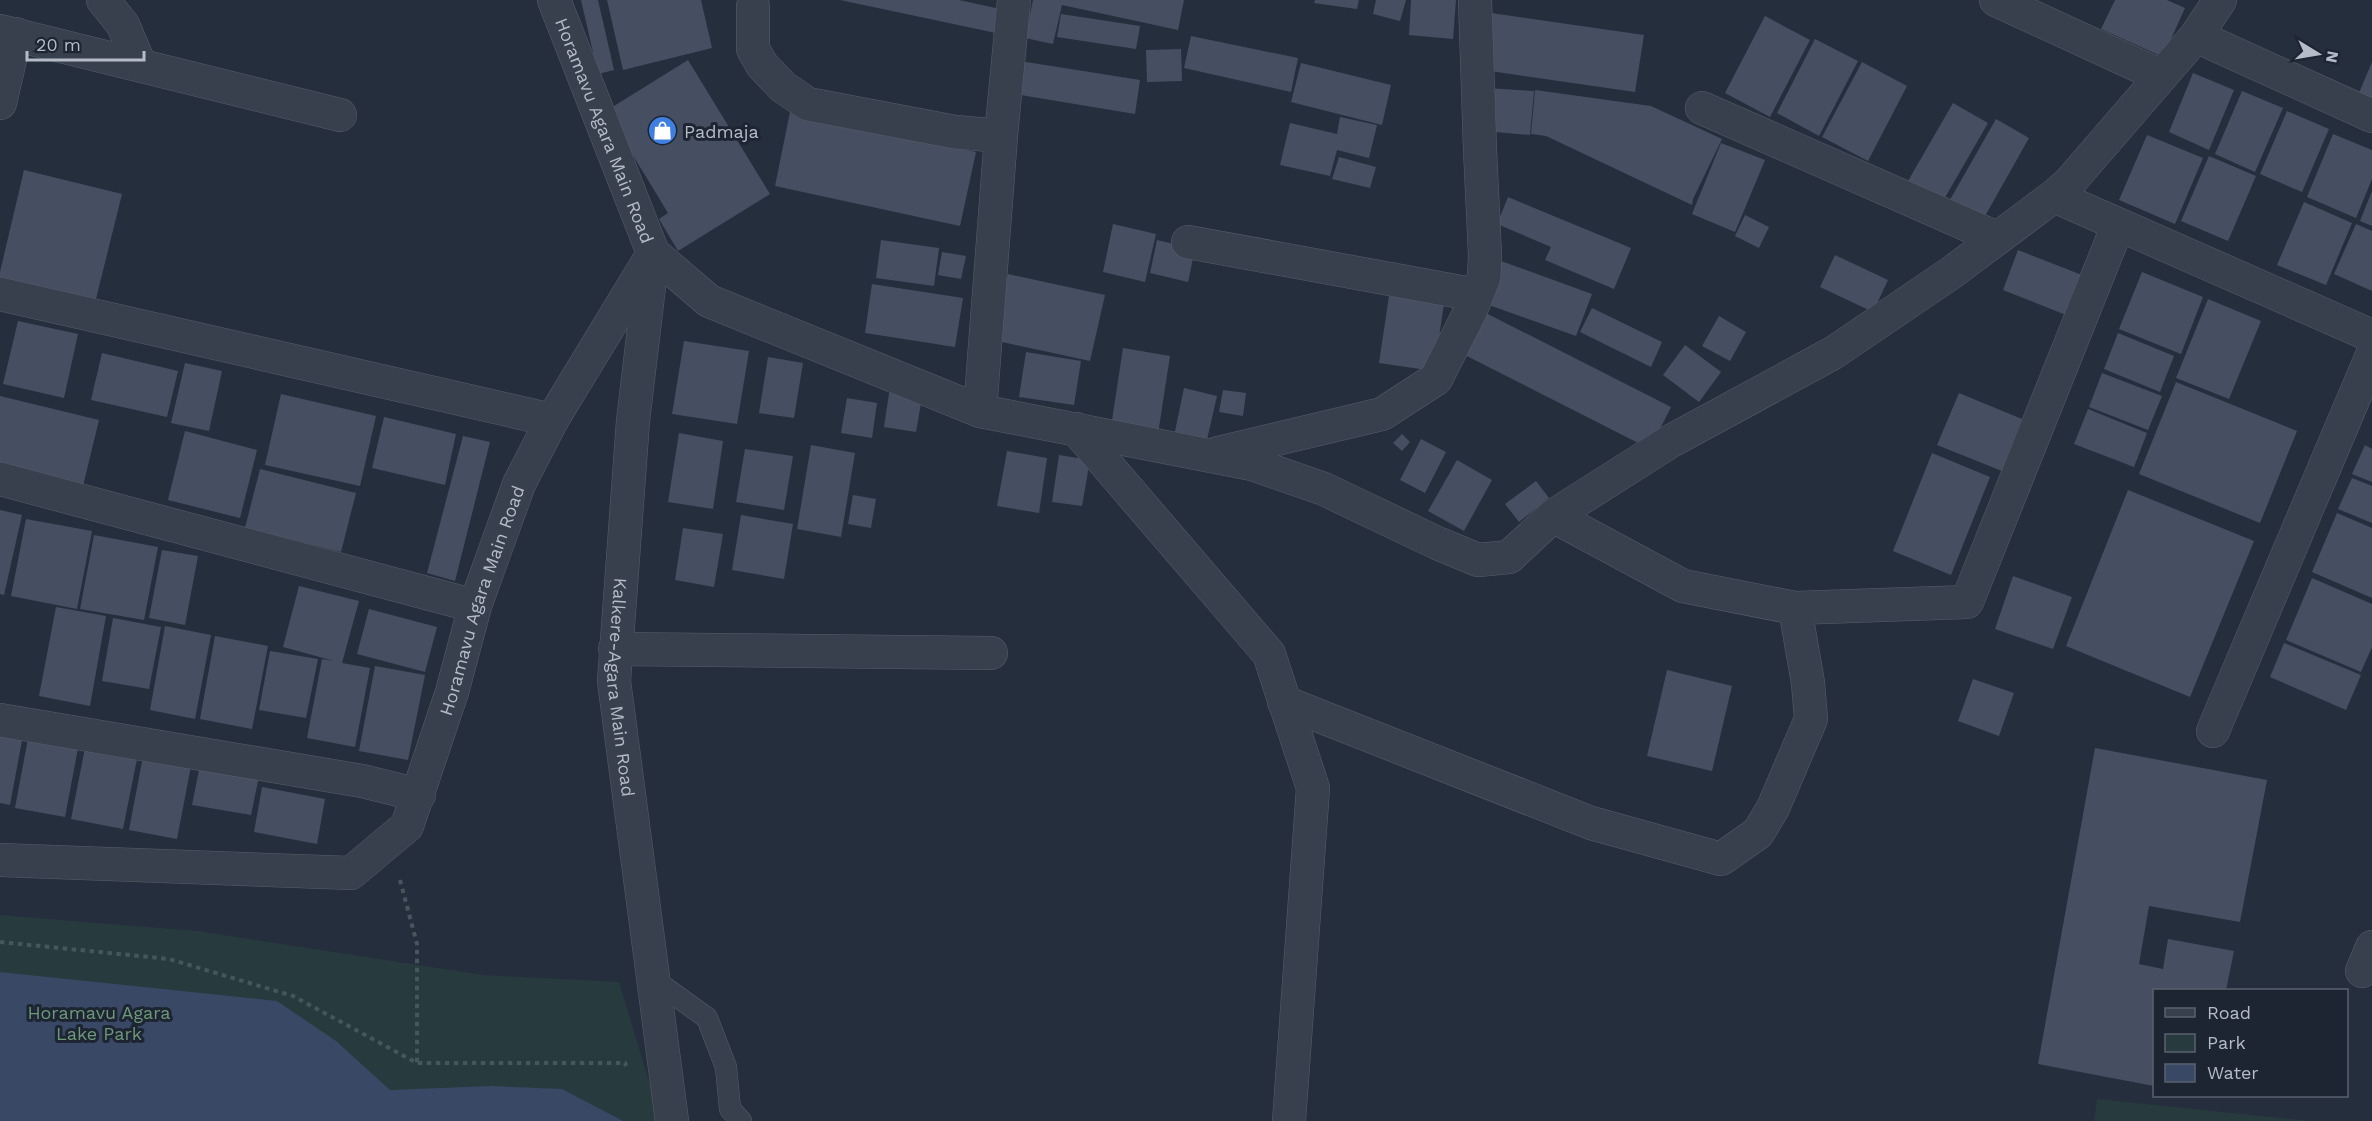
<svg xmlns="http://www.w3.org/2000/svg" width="2372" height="1121" font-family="'Work Sans',sans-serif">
	<rect width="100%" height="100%" fill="#252e3d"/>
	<path fill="#273a3e" d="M 0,915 L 198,931 L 483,975 L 619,982 L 661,1121 L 0,1121 Z
		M 2097,1099 L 2310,1121 L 2094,1121 Z"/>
	<path fill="#394864" d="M 0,972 L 277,1001 L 336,1041 L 390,1090 L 491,1086 L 562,1089 L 623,1121 L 0,1121 Z"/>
	<path fill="#464f61" d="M 581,0 L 598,0 L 614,70 L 598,74 Z
		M 607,0 L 701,0 L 712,48 L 623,70 Z
		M 840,0 L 959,0 L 1000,9 L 996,33 Z
		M 1033,0 L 1184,0 L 1178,30 L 1062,5 L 1053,44 L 1025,38 Z
		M 1315,0 L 1359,0 L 1357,9 L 1314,3 Z
		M 1376,0 L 1406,0 L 1400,21 L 1373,14 Z
		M 1411,0 L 1456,0 L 1453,39 L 1409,35 Z
		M 2115,0 L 2167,0 L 2185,8 L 2163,57 L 2101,29 Z
		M 1491,13 L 1644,35 L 1635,92 L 1483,70 Z
		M 1061,14 L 1140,26 L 1136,49 L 1057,37 Z
		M 1765,16 L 1810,40 L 1770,117 L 1725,93 Z
		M 1191,36 L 1298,58 L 1291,92 L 1184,68 Z
		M 1815,39 L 1858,61 L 1819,136 L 1777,113 Z
		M 1181,49 L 1182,81 L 1147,82 L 1146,50 Z
		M 688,60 L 770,194 L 678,251 L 659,219 L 668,213 L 606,111 Z
		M 1020,61 L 1140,80 L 1135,114 L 1015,94 Z
		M 1862,62 L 1907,86 L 1868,161 L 1822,137 Z
		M 2372,62 L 2372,107 L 2356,100 Z
		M 1301,63 L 1391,85 L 1382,125 L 1291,102 Z
		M 2193,73 L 2234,90 L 2209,150 L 2169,132 Z
		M 1486,88 L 1534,91 L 1530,135 L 1484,131 Z
		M 1535,90 L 1651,106 L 1722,139 L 1693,199 L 1692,205 L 1546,136 L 1531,134 Z
		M 2242,91 L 2283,108 L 2255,172 L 2215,154 Z
		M 1953,103 L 1988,123 L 1943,201 L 1908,181 Z
		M 2287,111 L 2329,129 L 2302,192 L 2260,174 Z
		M 790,112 L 976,152 L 960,226 L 775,186 Z
		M 1340,117 L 1377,125 L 1369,158 L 1337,150 L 1330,176 L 1280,165 L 1290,123 L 1337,134 Z
		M 1996,119 L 2029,138 L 1980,225 L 1947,205 Z
		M 2333,134 L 2372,150 L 2372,179 L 2356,218 L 2307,197 Z
		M 2147,135 L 2203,158 L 2175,224 L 2119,200 Z
		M 1721,143 L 1765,160 L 1735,232 L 1692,214 Z
		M 2209,156 L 2256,176 L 2228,241 L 2181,221 Z
		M 1339,157 L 1376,167 L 1370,188 L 1332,179 Z
		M 24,170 L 122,194 L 95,303 L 0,280 L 0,272 Z
		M 2372,191 L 2372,226 L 2360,221 Z
		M 1508,197 L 1631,248 L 1614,289 L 1545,260 L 1551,247 L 1497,224 Z
		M 2304,202 L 2352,223 L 2326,285 L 2277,265 Z
		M 1745,215 L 1769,227 L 1759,248 L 1735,236 Z
		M 1113,224 L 1156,234 L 1145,282 L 1103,272 Z
		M 2356,224 L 2372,231 L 2372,291 L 2334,274 Z
		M 881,240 L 939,248 L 934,286 L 876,278 Z
		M 1157,240 L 1195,249 L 1188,282 L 1150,273 Z
		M 2018,250 L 2082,275 L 2066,315 L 2003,290 Z
		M 942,252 L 966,256 L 961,279 L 938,275 Z
		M 1835,255 L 1888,280 L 1873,312 L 1820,287 Z
		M 1501,261 L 1592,294 L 1576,336 L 1486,304 Z
		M 2142,272 L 2203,297 L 2181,354 L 2119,329 Z
		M 1008,274 L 1105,295 L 1090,361 L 993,340 Z
		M 872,284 L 963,298 L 955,347 L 865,333 Z
		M 1389,296 L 1444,304 L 1434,371 L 1379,363 Z
		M 2208,299 L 2261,321 L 2229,399 L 2176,378 Z
		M 1476,308 L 1671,407 L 1650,449 L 1455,350 Z
		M 1592,308 L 1662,342 L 1651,367 L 1580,332 Z
		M 1719,316 L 1746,332 L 1730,361 L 1702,346 Z
		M 18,321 L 78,334 L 64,398 L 3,384 Z
		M 2118,333 L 2174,356 L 2160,392 L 2104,369 Z
		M 684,341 L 749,351 L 737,424 L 672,414 Z
		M 1685,345 L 1721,372 L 1699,402 L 1663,375 Z
		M 1123,348 L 1170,356 L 1158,434 L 1111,427 Z
		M 1026,352 L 1081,361 L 1074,405 L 1019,397 Z
		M 102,353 L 178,371 L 167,417 L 91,400 Z
		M 768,357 L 803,363 L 794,418 L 759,413 Z
		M 185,363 L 222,371 L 209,431 L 171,423 Z
		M 2102,373 L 2162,396 L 2148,430 L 2089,407 Z
		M 2176,382 L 2297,431 L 2260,523 L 2139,474 Z
		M 890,387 L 923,392 L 916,432 L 884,427 Z
		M 1184,388 L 1217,396 L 1206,444 L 1174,436 Z
		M 1223,390 L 1246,393 L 1243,416 L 1219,412 Z
		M 1959,393 L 2022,419 L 2002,471 L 1937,445 Z
		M 281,394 L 376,416 L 360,486 L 265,465 Z
		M 0,396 L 99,420 L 83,486 L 0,465 Z
		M 847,398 L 877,403 L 872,438 L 841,433 Z
		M 2088,409 L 2147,433 L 2134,467 L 2074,444 Z
		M 384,417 L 456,434 L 445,485 L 372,468 Z
		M 185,431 L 257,450 L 240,518 L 168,500 Z
		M 679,433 L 723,441 L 713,509 L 668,502 Z
		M 1402,434 L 1410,442 L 1402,451 L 1393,443 Z
		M 463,436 L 490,442 L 455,581 L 427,573 Z
		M 1421,439 L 1446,452 L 1425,493 L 1400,480 Z
		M 811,445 L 855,453 L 841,537 L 797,529 Z
		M 2365,445 L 2372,449 L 2372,482 L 2352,474 Z
		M 745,449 L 793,456 L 784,510 L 736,502 Z
		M 1007,451 L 1047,458 L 1039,513 L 997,506 Z
		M 1932,453 L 1990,477 L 1951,575 L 1893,551 Z
		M 1059,455 L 1090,460 L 1082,506 L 1052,502 Z
		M 1457,460 L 1492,480 L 1464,531 L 1428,511 Z
		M 260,469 L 356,493 L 341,552 L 245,528 Z
		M 2352,478 L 2372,486 L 2372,523 L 2338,509 Z
		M 1536,481 L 1549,498 L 1519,522 L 1505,504 Z
		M 2128,490 L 2254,541 L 2190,697 L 2066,646 Z
		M 853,495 L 876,499 L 871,528 L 848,524 Z
		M 0,510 L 22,515 L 4,595 L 0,594 Z
		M 2337,513 L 2372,528 L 2372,598 L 2312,572 Z
		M 741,515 L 793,524 L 784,579 L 732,570 Z
		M 26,519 L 92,531 L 77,609 L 11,596 Z
		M 683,528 L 723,534 L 714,587 L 675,580 Z
		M 94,535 L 158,547 L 144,620 L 80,609 Z
		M 162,550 L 198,556 L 185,625 L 149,618 Z
		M 2013,576 L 2072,597 L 2053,649 L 1995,629 Z
		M 2312,578 L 2372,604 L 2372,647 L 2361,672 L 2286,640 Z
		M 299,586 L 359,601 L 342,663 L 370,668 L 355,747 L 307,738 L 322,659 L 334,661 L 283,647 Z
		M 56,607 L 106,616 L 90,706 L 39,696 Z
		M 369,609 L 437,627 L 425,672 L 357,654 Z
		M 113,618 L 161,627 L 149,689 L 102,681 Z
		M 165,626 L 211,635 L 195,719 L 150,710 Z
		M 215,636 L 268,646 L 252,729 L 200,719 Z
		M 2284,643 L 2361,675 L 2346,710 L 2270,677 Z
		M 270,651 L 318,659 L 306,718 L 259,710 Z
		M 375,666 L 425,675 L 408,760 L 359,751 Z
		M 1667,670 L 1732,686 L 1712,771 L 1647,756 Z
		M 1973,679 L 2014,693 L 1999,736 L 1958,721 Z
		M 0,731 L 23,735 L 10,805 L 0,803 Z
		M 29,733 L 79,743 L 65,817 L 15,808 Z
		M 86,743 L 138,754 L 123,829 L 71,819 Z
		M 2095,748 L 2267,780 L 2240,922 L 2149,906 L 2139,964 L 2163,969 L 2168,939 L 2234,951 L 2226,990 L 2154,990 L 2154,1086 L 2038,1064 Z
		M 144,751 L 192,761 L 177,839 L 129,830 Z
		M 200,765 L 259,776 L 251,815 L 192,805 Z
		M 262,787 L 325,799 L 317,844 L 254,832 Z"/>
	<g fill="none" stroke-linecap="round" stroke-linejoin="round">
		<defs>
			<path id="service" d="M 653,979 L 707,1018 L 726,1067 L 730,1109 L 741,1121"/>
			<path id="minor" d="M 103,0 L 123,25 L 140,65
				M 1996,0 L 2161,76
				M 2220,0 L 2196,36 L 2069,183 L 2054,196 L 2372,336
				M 753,6 L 753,49 L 762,65 L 783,87 L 808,104 L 955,132 L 1001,136
				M 0,31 L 340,115
				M 2196,36 L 2372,116
				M 0,103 L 16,34
				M 1702,108 L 1997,238
				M 1188,242 L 1477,295
				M 653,253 L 709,301 L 980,411 L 1252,464 L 1324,489 L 1437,543 L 1478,560 L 1509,557 L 1553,516 L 1671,441 L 1833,353 L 1951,273 L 2054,196
				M 0,294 L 552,420
				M 980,411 L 1001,136 L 1014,0
				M 1076,429 L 1269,654 L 1313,788 L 1289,1121
				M 1218,453 L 1382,414 L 1436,379 L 1471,310 L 1484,277 L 1485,255 L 1480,150 L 1475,0
				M 0,479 L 475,606
				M 1553,516 L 1683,586 L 1795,608 L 1967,602 L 2118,225
				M 615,649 L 991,653
				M 1284,702 L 1591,823 L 1721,859 L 1758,833 L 1773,808 L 1811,719 L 1808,683 L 1795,608
				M 0,720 L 362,781 L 419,795
				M 2213,731 L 2372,355
				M 2362,971 L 2372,947"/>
			<g id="tertiary">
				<path id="s1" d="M 554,0 L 653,253 L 633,421 L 614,681 L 672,1121"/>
				<path id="s2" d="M 0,860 L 351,873 L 407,826 L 452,692 L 475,606 L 519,484 L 552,420 L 648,262"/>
			</g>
		</defs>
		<use href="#service" stroke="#575e6b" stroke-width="22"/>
		<use href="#minor" stroke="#575e6b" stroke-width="34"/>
		<use href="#tertiary" stroke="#575e6b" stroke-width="34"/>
		<path stroke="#45575b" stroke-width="4" stroke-dasharray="4.5 4.5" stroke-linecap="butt" d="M 400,880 L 417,944 L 417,1063
			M 0,942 L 169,959 L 293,996 L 417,1063 L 625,1063 L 626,1066"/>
		<use href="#service" stroke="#39404d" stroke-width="21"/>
		<use href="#minor" stroke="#39404d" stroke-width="33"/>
		<use href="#tertiary" stroke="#39404d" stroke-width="33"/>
	</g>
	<defs>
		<symbol id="shop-disc" viewBox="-11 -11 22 22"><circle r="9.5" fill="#3f7fe0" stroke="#1e2532"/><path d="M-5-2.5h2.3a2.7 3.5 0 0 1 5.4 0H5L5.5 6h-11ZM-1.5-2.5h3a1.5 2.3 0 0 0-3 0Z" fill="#fff"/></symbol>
	</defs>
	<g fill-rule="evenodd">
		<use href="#shop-disc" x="646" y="114" width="33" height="33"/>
	</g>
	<g text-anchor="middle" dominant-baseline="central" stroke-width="6" stroke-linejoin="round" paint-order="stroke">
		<g font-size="18" fill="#b5bbc8" stroke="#1e2532">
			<text stroke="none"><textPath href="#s1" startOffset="140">Horamavu Agara Main Road</textPath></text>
			<text stroke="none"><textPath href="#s2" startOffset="662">Horamavu Agara Main Road</textPath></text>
			<text stroke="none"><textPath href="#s1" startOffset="708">Kalkere-Agara Main Road</textPath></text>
		</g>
		<g font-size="18" fill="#b5bbc8" stroke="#1e2532" text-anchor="start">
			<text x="684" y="131">Padmaja</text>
		</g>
		<g font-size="18" fill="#6d987a" stroke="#1e2532">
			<text x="99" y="1012">Horamavu Agara<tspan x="99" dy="21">Lake Park</tspan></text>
		</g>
	</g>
	<rect x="2153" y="989" width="195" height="108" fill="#1e2532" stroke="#5a616e" stroke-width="1.5"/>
	<rect x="2165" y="1008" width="30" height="9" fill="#39404d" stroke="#5a616e" stroke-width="1.5"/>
	<text x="2207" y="1019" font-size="18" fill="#b5bbc8">Road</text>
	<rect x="2165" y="1034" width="30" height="18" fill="#273a3e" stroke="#5a616e" stroke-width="1.5"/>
	<text x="2207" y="1049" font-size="18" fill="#b5bbc8">Park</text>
	<rect x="2165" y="1064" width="30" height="18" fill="#394864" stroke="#5a616e" stroke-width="1.5"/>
	<text x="2207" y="1079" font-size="18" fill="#b5bbc8">Water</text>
	<g transform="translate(2318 54) rotate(101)" stroke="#1e2532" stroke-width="4.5" paint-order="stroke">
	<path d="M0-4.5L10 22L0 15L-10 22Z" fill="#b5bbc8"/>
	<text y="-9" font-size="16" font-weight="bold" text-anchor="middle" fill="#b5bbc8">N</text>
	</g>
	<path d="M27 51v9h117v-9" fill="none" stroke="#b5bbc8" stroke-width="3"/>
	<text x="36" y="51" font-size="18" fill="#b5bbc8" stroke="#1e2532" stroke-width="4.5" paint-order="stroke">20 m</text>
</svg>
